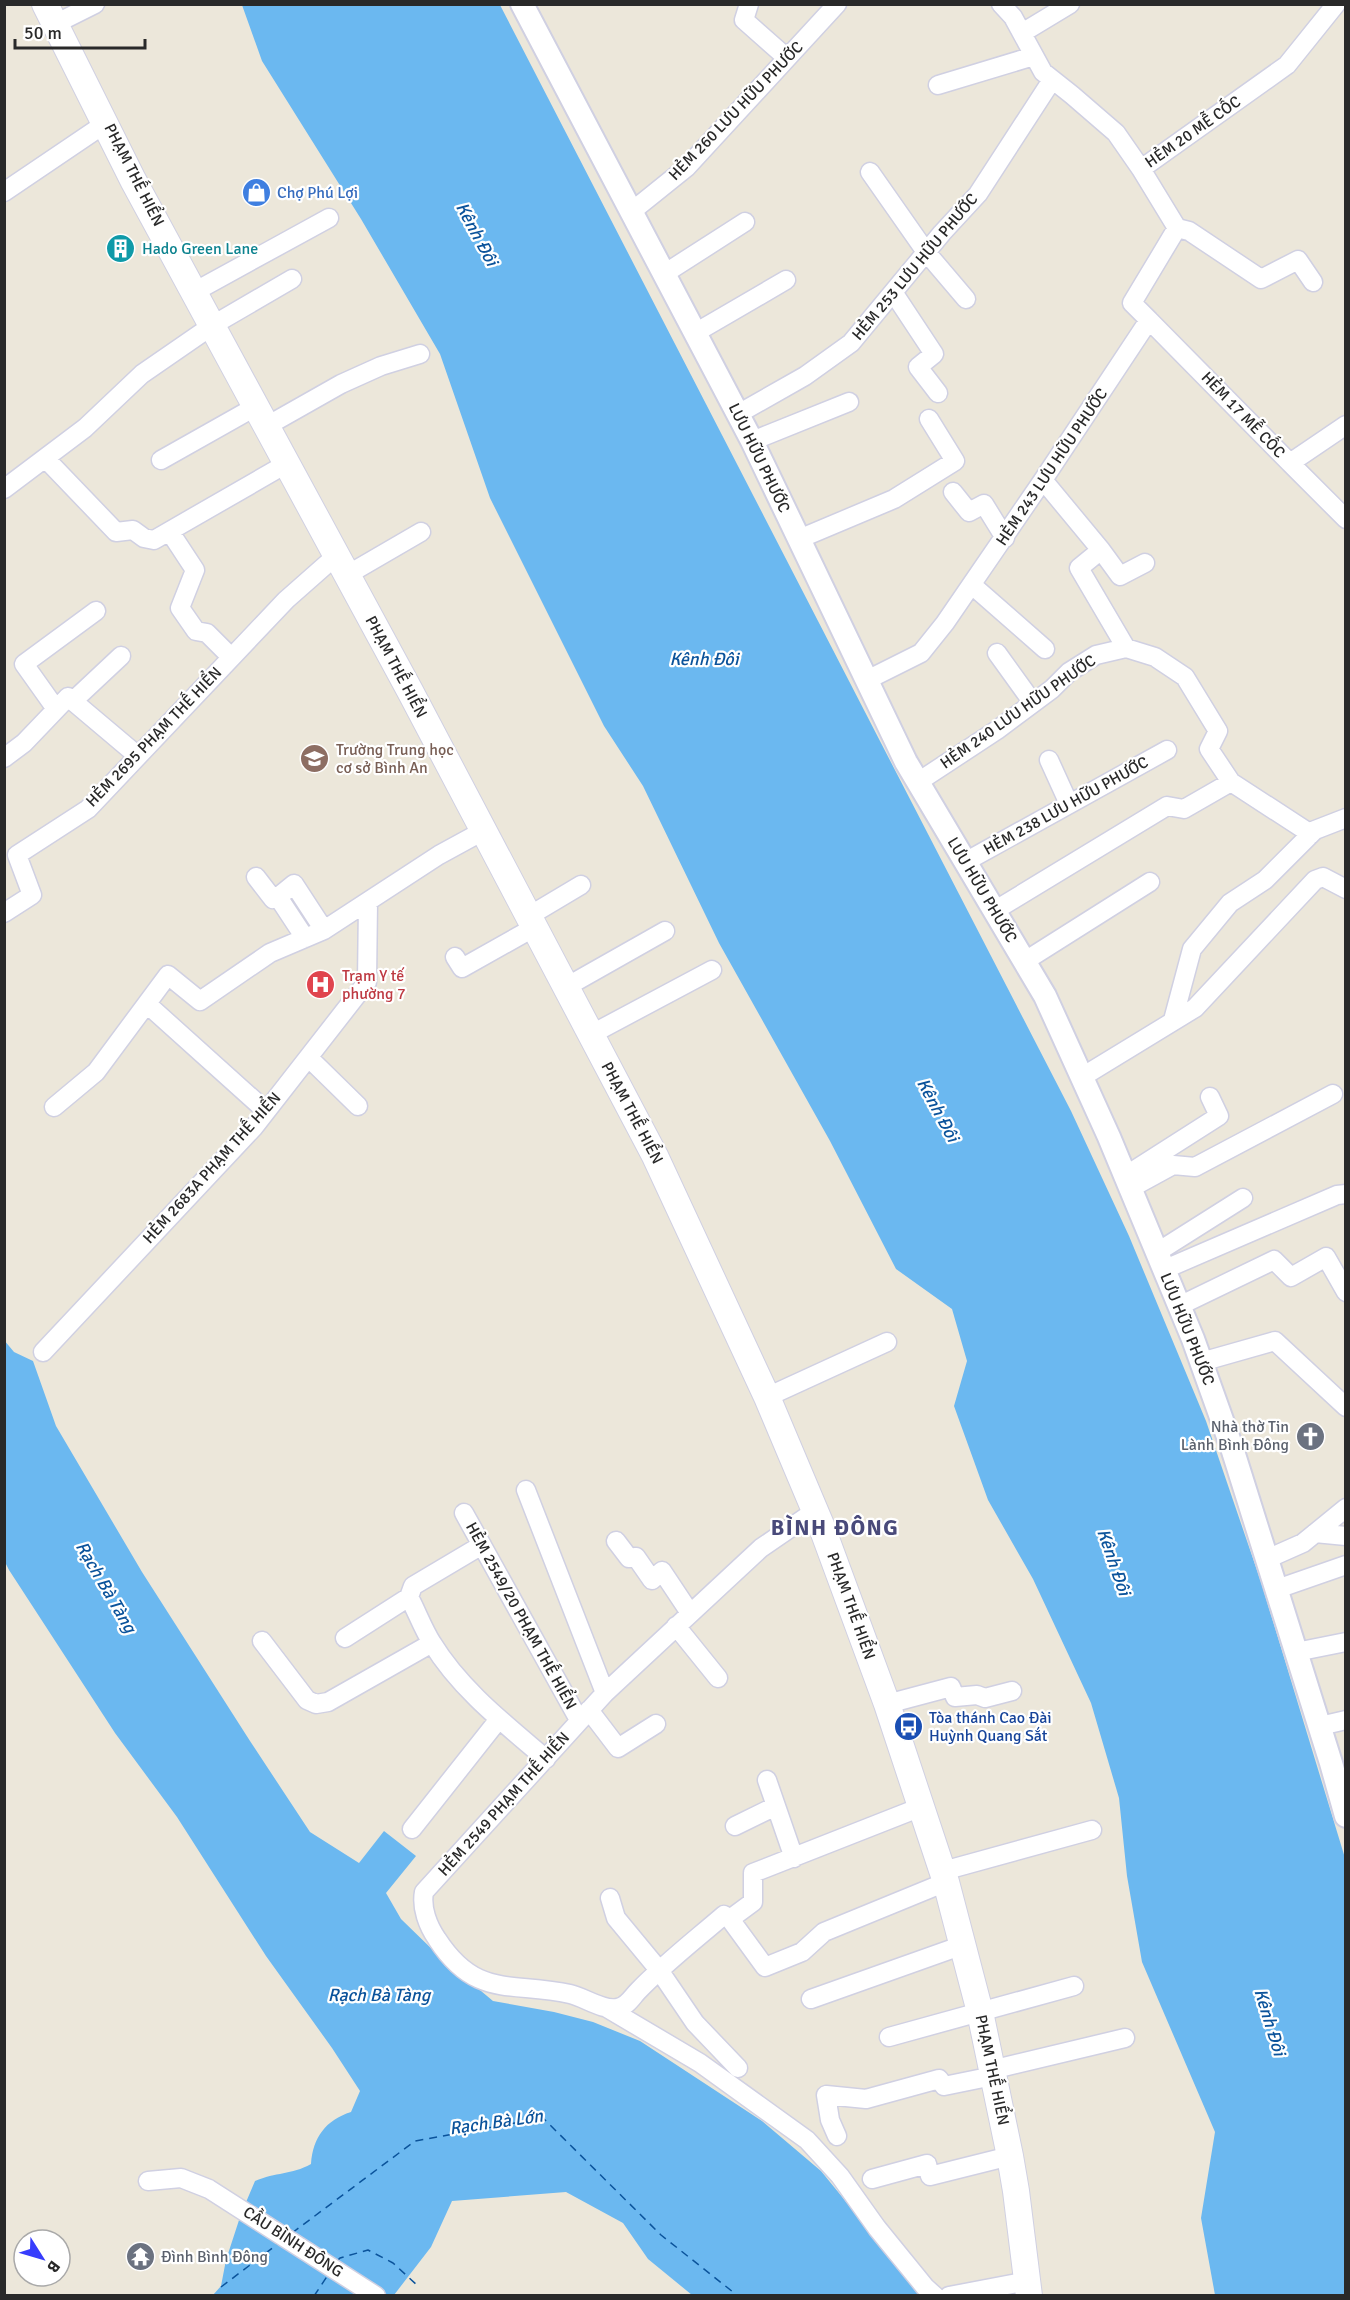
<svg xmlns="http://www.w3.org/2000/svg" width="1350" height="2300" font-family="Signika,sans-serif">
	<rect width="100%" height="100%" fill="#ece7da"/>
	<path fill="#6bb8f0" d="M 242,5 L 500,5 L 1071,1111 L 1129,1236 L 1206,1421 L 1261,1582 L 1345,1858 L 1345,2295 L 1215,2295 L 1201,2218 L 1215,2132 L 1142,1962 L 1127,1876 L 1119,1798 L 1091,1703 L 1033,1579 L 988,1500 L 954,1406 L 967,1361 L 952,1309 L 896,1269 L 830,1141 L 719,943 L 643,786 L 604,726 L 490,498 L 440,354 L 361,219 L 262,61 Z
		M 4,1340 L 14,1352 L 33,1361 L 56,1426 L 142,1572 L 250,1741 L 310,1832 L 359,1863 L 384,1831 L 416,1856 L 386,1893 L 401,1919 L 438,1955 L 493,2001 L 554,2012 L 593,2022 L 640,2041 L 762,2121 L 821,2171 L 922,2295 L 692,2295 L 648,2259 L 623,2223 L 566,2192 L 452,2201 L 431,2247 L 394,2295 L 213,2295 L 221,2286 L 226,2260 L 241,2214 L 255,2181 C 276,2172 291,2175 311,2164 C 313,2137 326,2120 351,2112 L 360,2091 L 332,2048 L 266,1956 L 177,1817 L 115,1733 L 9,1570 L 4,1560 Z"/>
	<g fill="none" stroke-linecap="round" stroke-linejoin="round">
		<path stroke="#0b539b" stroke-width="1.5" stroke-dasharray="8 6" stroke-linecap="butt" d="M 292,2233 L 415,2141 L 543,2118 L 661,2235 L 738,2296
			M 337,2261 L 340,2258 L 368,2250 L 393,2263 L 418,2286
			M 221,2287 L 279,2243
			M 314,2296 L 328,2275"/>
		<defs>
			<path id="minor" d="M 749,4 L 744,20 L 787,58
				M 1001,4 L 1013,17 L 1043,72 L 1072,95 L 1116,133 L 1141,169
				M 55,24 L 95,4
				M 1022,33 L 1070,4
				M 938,85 L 1034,56
				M 870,172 L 926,252 L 966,299
				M 4,192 L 106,123
				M 631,212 L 687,167 L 837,4
				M 664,274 L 745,222
				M 1313,282 L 1298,260 L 1261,279 L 1189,231 L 1177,228 L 1141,169 L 1287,65 L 1336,4
				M 194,292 L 329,218
				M 893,292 L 934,354 L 918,367 L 938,393
				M 1149,320 L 1290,463 L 1346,425
				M 695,333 L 786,280
				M 738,414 L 805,376 L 851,343 L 942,233 L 978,194 L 1052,80
				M 265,427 L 341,384 L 381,366 L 420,354
				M 752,441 L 849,402
				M 45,458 L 116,532 L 133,530 L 144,538 L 154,540 L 286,464
				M 161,460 L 255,407
				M 1290,463 L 1346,519
				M 4,489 L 85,428 L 142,374 L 213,325 L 292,279
				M 953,492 L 969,512 L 984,504 L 1005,538
				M 170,532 L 195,570 L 180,608 L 196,631 L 207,633 L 231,657
				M 799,539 L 894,499 L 955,461 L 929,419
				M 1101,550 L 1120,576 L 1145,563
				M 347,575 L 421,532
				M 972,585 L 1045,649
				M 1126,648 L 1155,657 L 1185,677 L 1218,731 L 1209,749 L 1231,782
				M 997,653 L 1033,703
				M 867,680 L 921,653 L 945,623 L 1043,480 L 1149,320 L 1132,303 L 1177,228
				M 73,701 L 121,656
				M 56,709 L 24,664 L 96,611
				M 4,758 L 24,743 L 68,697 L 138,756
				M 1049,760 L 1069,804
				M 918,782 L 997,730 L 1052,689 L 1069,672 L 1096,655 L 1126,648 L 1079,568 L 1101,550 L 1043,480
				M 965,862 L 1167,750
				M 256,877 L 273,899 L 278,897 L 305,938
				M 278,897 L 294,884 L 324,930
				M 994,911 L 1167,806 L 1184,809 L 1231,782 L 1311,834
				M 4,913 L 32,895 L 17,855 L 88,809 L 286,600 L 337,555
				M 529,916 L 581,885
				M 455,957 L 462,968 L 535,927
				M 1025,961 L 1150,882
				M 566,987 L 665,931
				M 147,1004 L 266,1111
				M 1173,1020 L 1192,949 L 1230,903 L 1265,880 L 1315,830 L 1346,818
				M 590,1035 L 712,970
				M 309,1058 L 358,1106
				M 1082,1077 L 1195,1008 L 1315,880 L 1323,877 L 1346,889
				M 54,1107 L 96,1072 L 168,975 L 200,1001 L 270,953 L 324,930 L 439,855 L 483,831
				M 1125,1176 L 1219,1116 L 1210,1097
				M 1129,1189 L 1173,1165 L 1195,1167 L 1333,1094
				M 1156,1253 L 1243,1198
				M 1163,1270 L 1337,1195 L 1346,1194
				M 1179,1306 L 1274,1260 L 1291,1277 L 1326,1257 L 1346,1292
				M 43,1352 L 254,1127 L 367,982 L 368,902
				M 1201,1362 L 1275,1341 L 1346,1407
				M 767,1397 L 887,1342
				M 526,1490 L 605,1693
				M 815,1511 L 761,1548 L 605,1693 L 424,1892 C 421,1908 428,1926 437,1939 C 476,1999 510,1981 570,1994 C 584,1997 603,2011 617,2008 C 627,2007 632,1997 638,1991 C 664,1964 695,1940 724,1915 L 730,1919 L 753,1902 L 753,1873 L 921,1807
				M 464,1513 L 579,1720
				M 1315,1533 L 1346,1536
				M 616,1541 L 629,1558 L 636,1557 L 652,1580 L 662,1571 L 690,1613
				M 482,1545 L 413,1586 L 409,1597 C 417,1612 423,1629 432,1643 C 460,1689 505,1724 546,1759
				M 1267,1559 L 1303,1543 L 1346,1508
				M 1277,1589 L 1346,1565
				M 676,1626 L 718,1678
				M 345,1638 L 409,1597
				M 262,1641 L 307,1700 L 316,1704 L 328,1702 L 432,1643
				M 1296,1652 L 1346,1642
				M 887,1704 L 951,1687 L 955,1697 L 977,1695 L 985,1698 L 1012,1691
				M 589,1710 L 618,1748 L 656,1724
				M 1320,1726 L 1346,1720
				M 767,1780 L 794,1858
				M 735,1826 L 776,1806
				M 412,1829 L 499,1719
				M 943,1871 L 1092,1830
				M 610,1898 L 616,1918 L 659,1970 L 695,2023 L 738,2068
				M 730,1919 L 765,1967 L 802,1952 L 824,1932 L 946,1882
				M 811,1999 L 963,1945
				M 607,2008 L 700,2063 L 807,2140 L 840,2176 L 877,2228 L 925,2287 L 935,2296
				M 889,2037 L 1074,1986
				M 991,2070 L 1125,2038
				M 837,2136 L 830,2120 L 826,2095 L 866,2099 L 939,2079 L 944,2086 L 993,2076
				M 872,2179 L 927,2164 L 930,2176 L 1010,2156
				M 148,2181 L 181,2178 L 209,2189 L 376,2296
				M 949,2296 L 1028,2281"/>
			<path id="tertiary" d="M 522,4 L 752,441 L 906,762 L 1045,996 L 1109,1137 L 1193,1339 L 1232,1448 L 1331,1763 L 1346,1816"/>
			<path id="secondary" d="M 45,4 L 133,180 L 410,691 L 655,1156 L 767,1397 L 821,1525 L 887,1704 L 946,1882 L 980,2012 L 1010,2156 L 1016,2191 L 1029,2296"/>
		</defs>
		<use href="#minor" stroke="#d0d0e2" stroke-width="21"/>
		<use href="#tertiary" stroke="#d0d0e2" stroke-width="26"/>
		<use href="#secondary" stroke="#d0d0e2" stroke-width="28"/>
		<use href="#minor" stroke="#fff" stroke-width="18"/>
		<use href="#tertiary" stroke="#fff" stroke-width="22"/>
		<use href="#secondary" stroke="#fff" stroke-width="26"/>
	</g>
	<defs>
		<symbol id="shop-disc" viewBox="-11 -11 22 22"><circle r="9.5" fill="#3f7fe0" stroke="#fff"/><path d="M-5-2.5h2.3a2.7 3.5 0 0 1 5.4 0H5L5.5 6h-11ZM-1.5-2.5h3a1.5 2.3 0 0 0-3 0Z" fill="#fff"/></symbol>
		<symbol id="building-disc" viewBox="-11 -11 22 22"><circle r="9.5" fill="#0f9aa8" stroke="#fff"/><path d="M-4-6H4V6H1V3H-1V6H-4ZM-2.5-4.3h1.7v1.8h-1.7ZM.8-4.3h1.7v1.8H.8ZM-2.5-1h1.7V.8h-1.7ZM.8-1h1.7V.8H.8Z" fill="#fff"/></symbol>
		<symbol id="school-disc" viewBox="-11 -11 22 22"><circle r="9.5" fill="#8d6e63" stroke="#fff"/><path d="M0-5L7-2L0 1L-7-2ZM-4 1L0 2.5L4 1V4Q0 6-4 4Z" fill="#fff"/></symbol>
		<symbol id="hospital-disc" viewBox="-11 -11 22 22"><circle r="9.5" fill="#e0444e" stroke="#fff"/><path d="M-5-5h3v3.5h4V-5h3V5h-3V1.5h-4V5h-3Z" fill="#fff"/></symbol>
		<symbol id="church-disc" viewBox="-11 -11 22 22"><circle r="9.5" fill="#6b7280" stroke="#fff"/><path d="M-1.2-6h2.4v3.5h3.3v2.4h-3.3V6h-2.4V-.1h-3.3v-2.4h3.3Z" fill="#fff"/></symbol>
		<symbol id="bus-disc" viewBox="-11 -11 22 22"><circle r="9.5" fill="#1a4fb4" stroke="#fff"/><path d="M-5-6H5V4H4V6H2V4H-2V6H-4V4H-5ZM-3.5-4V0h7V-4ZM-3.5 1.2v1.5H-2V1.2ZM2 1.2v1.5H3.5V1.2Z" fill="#fff"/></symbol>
		<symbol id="temple-disc" viewBox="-11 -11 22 22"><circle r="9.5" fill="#6b7280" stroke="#fff"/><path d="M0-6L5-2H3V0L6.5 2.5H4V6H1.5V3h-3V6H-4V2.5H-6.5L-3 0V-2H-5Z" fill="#fff"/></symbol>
	</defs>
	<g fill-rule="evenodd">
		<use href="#shop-disc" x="240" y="176" width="33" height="33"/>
		<use href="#building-disc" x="104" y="232" width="33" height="33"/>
		<use href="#school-disc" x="298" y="742" width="33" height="33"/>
		<use href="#hospital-disc" x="304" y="968" width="33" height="33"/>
		<use href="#church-disc" x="1294" y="1420" width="33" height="33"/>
		<use href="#bus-disc" x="892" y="1710" width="33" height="33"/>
		<use href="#temple-disc" x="124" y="2240" width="33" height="33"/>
	</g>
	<g text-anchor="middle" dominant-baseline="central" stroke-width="4.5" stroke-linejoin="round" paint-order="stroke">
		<g font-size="16" fill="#292929" stroke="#fff">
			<text transform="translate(736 111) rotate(-46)">HẺM 260 LƯU HỮU PHƯỚC</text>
			<text transform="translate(1193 132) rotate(-35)">HẺM 20 MỄ CỐC</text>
			<text transform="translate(134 175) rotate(63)">PHẠM THẾ HIỂN</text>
			<text transform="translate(915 267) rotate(-50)">HẺM 253 LƯU HỮU PHƯỚC</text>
			<text transform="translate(1243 415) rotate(46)">HẺM 17 MỄ CỐC</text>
			<text transform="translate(759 458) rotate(64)">LƯU HỮU PHƯỚC</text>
			<text transform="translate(1052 467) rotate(-56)">HẺM 243 LƯU HỮU PHƯỚC</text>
			<text transform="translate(396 667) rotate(62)">PHẠM THẾ HIỂN</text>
			<text transform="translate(1018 712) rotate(-35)">HẺM 240 LƯU HỮU PHƯỚC</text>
			<text transform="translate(154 737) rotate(-46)">HẺM 2695 PHẠM THẾ HIỂN</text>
			<text transform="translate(1066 806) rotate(-29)">HẺM 238 LƯU HỮU PHƯỚC</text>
			<text transform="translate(982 890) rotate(59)">LƯU HỮU PHƯỚC</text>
			<text transform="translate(632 1113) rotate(62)">PHẠM THẾ HIỂN</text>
			<text transform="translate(212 1168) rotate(-48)">HẺM 2683A PHẠM THẾ HIỂN</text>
			<text transform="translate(1187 1329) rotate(68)">LƯU HỮU PHƯỚC</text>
			<text transform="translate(851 1606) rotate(70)">PHẠM THẾ HIỂN</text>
			<text transform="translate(521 1616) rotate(61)">HẺM 2549/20 PHẠM THẾ HIỂN</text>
			<text transform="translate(504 1804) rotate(-48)">HẺM 2549 PHẠM THẾ HIỂN</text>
			<text transform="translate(992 2070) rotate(78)">PHẠM THẾ HIỂN</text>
			<text transform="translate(293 2242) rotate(33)">CẦU BÌNH ĐÔNG</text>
		</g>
		<g font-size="16" fill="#366cbe" stroke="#fff" text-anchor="start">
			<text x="277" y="193">Chợ Phú Lợi</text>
		</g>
		<g font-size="16" fill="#0d838f" stroke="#fff" text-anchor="start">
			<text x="142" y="249">Hado Green Lane</text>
		</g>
		<g font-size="16" fill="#785e54" stroke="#fff" text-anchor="start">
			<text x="336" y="750">Trường Trung học<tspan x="336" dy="18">cơ sở Bình An</tspan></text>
		</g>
		<g font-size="16" fill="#be3a42" stroke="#fff" text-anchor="start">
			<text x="342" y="976">Trạm Y tế<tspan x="342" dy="18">phường 7</tspan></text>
		</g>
		<g font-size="16" fill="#5b616d" stroke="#fff" text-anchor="end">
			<text x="1289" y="1427">Nhà thờ Tin<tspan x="1289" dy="18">Lành Bình Đông</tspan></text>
			<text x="161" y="2257" text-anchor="start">Đình Bình Đông</text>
		</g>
		<g font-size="16" fill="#164399" stroke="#fff" text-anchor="start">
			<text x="929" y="1718">Tòa thánh Cao Đài<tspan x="929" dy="18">Huỳnh Quang Sắt</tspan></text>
		</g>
		<g font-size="18" font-style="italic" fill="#0b539b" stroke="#fff">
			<text transform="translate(477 234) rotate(62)">Kênh Đôi</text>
			<text x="704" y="659">Kênh Đôi</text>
			<text transform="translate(938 1110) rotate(62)">Kênh Đôi</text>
			<text transform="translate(1114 1562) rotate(71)">Kênh Đôi</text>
			<text transform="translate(106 1587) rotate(60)">Rạch Bà Tàng</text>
			<text x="379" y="1995">Rạch Bà Tàng</text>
			<text transform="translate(1270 2022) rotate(73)">Kênh Đôi</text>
			<text transform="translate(496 2122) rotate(-8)">Rạch Bà Lớn</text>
		</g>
		<g font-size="22" font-weight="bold" letter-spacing="1.5" fill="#494a7a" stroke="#fff">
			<text x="835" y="1527">BÌNH ĐÔNG</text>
		</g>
	</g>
	<rect width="1350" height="2300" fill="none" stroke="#292929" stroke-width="12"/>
	<g transform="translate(42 2258) rotate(127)"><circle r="28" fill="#ffffff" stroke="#a9a9a9" stroke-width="1.5"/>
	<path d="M0-4.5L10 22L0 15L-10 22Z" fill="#373dfc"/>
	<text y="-9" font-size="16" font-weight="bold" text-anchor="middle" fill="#292929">B</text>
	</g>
	<path d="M15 39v9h130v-9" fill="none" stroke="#292929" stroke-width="3"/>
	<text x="24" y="39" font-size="18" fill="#292929" stroke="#ffffff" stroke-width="4.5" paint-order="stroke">50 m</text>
</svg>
